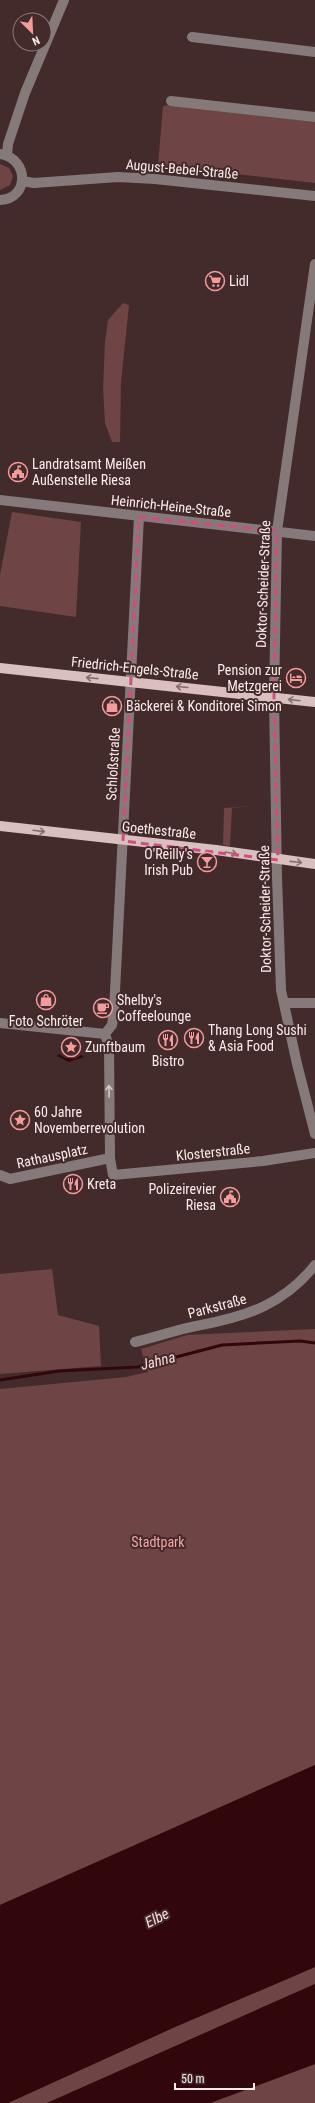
<svg xmlns="http://www.w3.org/2000/svg" width="315" height="2103" font-family="'Roboto Condensed',sans-serif">
	<rect width="100%" height="100%" fill="#432b2b"/>
	<path fill="#6f4445" d="M 176,104 L 315,122 L 315,183 L 158,165 L 163,106 Z
		M 0,164 L 9,168 L 13,176 L 10,185 L 0,190 Z
		M 123,303 L 129,305 L 121,382 L 120,442 L 112,442 L 105,423 L 103,388 L 105,342 L 108,320 Z
		M 12,512 L 81,522 L 76,617 L 0,606 L 0,575 Z
		M 253,806 L 232,808 L 230,846 L 223,845 L 224,808 Z
		M 52,1269 L 58,1315 L 99,1326 L 101,1366 L 0,1374 L 0,1274 Z
		M 315,1329 L 315,1765 L 0,1905 L 0,1389 L 126,1377 L 148,1372 L 141,1349 L 187,1335 Z
		M 315,1967 L 315,1984 L 47,2103 L 8,2103 L 175,2027 Z
		M 315,2064 L 315,2103 L 210,2103 Z"/>
	<path fill="#32070c" d="M 59,1054 L 65,1058 L 75,1059 L 81,1055 L 84,1057 L 69,1062 L 57,1056 Z
		M 315,1765 L 315,1967 L 175,2027 L 8,2103 L 0,2103 L 0,1905 Z
		M 315,1984 L 315,2064 L 210,2103 L 47,2103 Z"/>
	<g fill="none" stroke-linecap="round" stroke-linejoin="round">
		<path stroke="#32070c" stroke-width="3" d="M 0,1380 L 59,1371 L 138,1367 L 222,1345 L 300,1341 L 315,1343"/>
		<path stroke="#867979" stroke-width="10" d="M 192,37 L 315,52
			M 171,101 L 315,117
			M 0,154 C 30,159 29,199 0,200
			M 7,155 L 8,144 L 25,93 L 64,0
			M 22,181 L 34,183 L 118,177 L 155,179 L 315,196
			M 315,264 L 277,531 L 274,697 L 277,877 L 281,990 L 297,1064 L 315,1134
			M 0,500 L 315,536
			M 284,1003 L 315,1003
			M 0,1023 L 105,1034
			M 105,1034 L 112,1025 L 114,1011 L 139,517
			M 105,1034 L 109,1047 L 110,1158 L 113,1175 L 263,1161 L 315,1153
			M 0,1175 L 10,1179 L 110,1158
			M 135,1342 C 157,1337 178,1329 201,1325 C 248,1316 284,1304 315,1265"/>
		<path stroke="#dabfbf" stroke-width="10" d="M 0,668 L 315,702
			M 0,826 L 216,850 L 315,864"/>
	</g>
	<defs><path id="oneway-shaft" d="M-6 0H5M1.5-3L5.5 0L1.5 3" fill="none" stroke-width="1.6" stroke-linecap="round" stroke-linejoin="round"/></defs>
	<g stroke="#876e6e">
		<use href="#oneway-shaft" transform="translate(92 678) rotate(-174)"/>
		<use href="#oneway-shaft" transform="translate(182 687) rotate(-175)"/>
		<use href="#oneway-shaft" transform="translate(294 700) rotate(-173)"/>
		<use href="#oneway-shaft" transform="translate(39 831) rotate(7)"/>
		<use href="#oneway-shaft" transform="translate(231 853) rotate(9)"/>
		<use href="#oneway-shaft" transform="translate(296 862) rotate(6)"/>
	</g>
	<use stroke="#d8c9c8" href="#oneway-shaft" transform="translate(109 1091) rotate(-91)"/>
	<path fill="none" stroke="#d04d7f" stroke-width="3" stroke-dasharray="8 5" stroke-linejoin="round" d="M 139,517 L 277,531 L 274,697 L 278,860 L 123,841 Z"/>
	<defs>
		<symbol id="supermarket-ring" viewBox="-11 -11 22 22"><circle r="9.5" fill="#432b2b" stroke="#f59b9c" stroke-width="1.5"/><path d="M-6-5.5h2.5l.6 2H6L4.5 2H-2.5L-4.4-4H-6ZM-1.5 3.2a1.3 1.3 0 1 0 .1 0ZM3 3.2a1.3 1.3 0 1 0 .1 0Z" fill="#f59b9c"/></symbol>
		<symbol id="civic-ring" viewBox="-11 -11 22 22"><circle r="9.5" fill="#432b2b" stroke="#f59b9c" stroke-width="1.5"/><path d="M-.6-6.5H3V-4.5H.6V-3L4-1V1h2V6H-6V1h2V-1L-.6-3ZM-1.2 2.5V6h2.4V2.5Z" fill="#f59b9c"/></symbol>
		<symbol id="hotel-ring" viewBox="-11 -11 22 22"><circle r="9.5" fill="#432b2b" stroke="#f59b9c" stroke-width="1.5"/><path d="M-6-4.5h1.5V1H6V5H4.5V3h-9V5H-6ZM-4 0a1.8 1.8 0 1 1 3.6 0ZM.5 0V-2.5h3Q6-2.5 6 0Z" fill="#f59b9c"/></symbol>
		<symbol id="shop-ring" viewBox="-11 -11 22 22"><circle r="9.5" fill="#432b2b" stroke="#f59b9c" stroke-width="1.5"/><path d="M-5-2.5h2.3a2.7 3.5 0 0 1 5.4 0H5L5.5 6h-11ZM-1.5-2.5h3a1.5 2.3 0 0 0-3 0Z" fill="#f59b9c"/></symbol>
		<symbol id="bar-ring" viewBox="-11 -11 22 22"><circle r="9.5" fill="#432b2b" stroke="#f59b9c" stroke-width="1.5"/><path d="M-6-5H6L.8 .8V4.5H3.5V6h-7V4.5H-.8V.8Z" fill="#f59b9c"/></symbol>
		<symbol id="cafe-ring" viewBox="-11 -11 22 22"><circle r="9.5" fill="#432b2b" stroke="#f59b9c" stroke-width="1.5"/><path d="M-5.5-4.5H6V0H3Q3 3.5 0 3.5H-2.5Q-5.5 3.5-5.5 0ZM3-3.2v2h1.7v-2ZM-6 4.5H4V6H-6Z" fill="#f59b9c"/></symbol>
		<symbol id="restaurant-ring" viewBox="-11 -11 22 22"><circle r="9.5" fill="#432b2b" stroke="#f59b9c" stroke-width="1.5"/><path d="M-5-6h1v4h1v-4h1v4h1v-4h1v5L-1.5 .5V6h-2V.5L-5-1ZM5-6V6H3V1.5H1.5Q1.5-4 5-6Z" fill="#f59b9c"/></symbol>
		<symbol id="sight-ring" viewBox="-11 -11 22 22"><circle r="9.5" fill="#432b2b" stroke="#f59b9c" stroke-width="1.5"/><path d="M0-6L1.8-2.2L6-1.7L2.9 1.2L3.7 5.4L0 3.3L-3.7 5.4L-2.9 1.2L-6-1.7L-1.8-2.2Z" fill="#f59b9c"/></symbol>
	</defs>
	<g fill-rule="evenodd">
		<use href="#supermarket-ring" x="204" y="270" width="22" height="22"/>
		<use href="#civic-ring" x="7" y="461" width="22" height="22"/>
		<use href="#hotel-ring" x="285" y="667" width="22" height="22"/>
		<use href="#shop-ring" x="101" y="695" width="22" height="22"/>
		<use href="#bar-ring" x="196" y="851" width="22" height="22"/>
		<use href="#shop-ring" x="35" y="989" width="22" height="22"/>
		<use href="#cafe-ring" x="92" y="997" width="22" height="22"/>
		<use href="#restaurant-ring" x="183" y="1027" width="22" height="22"/>
		<use href="#restaurant-ring" x="157" y="1029" width="22" height="22"/>
		<use href="#sight-ring" x="60" y="1036" width="22" height="22"/>
		<use href="#sight-ring" x="9" y="1109" width="22" height="22"/>
		<use href="#restaurant-ring" x="62" y="1173" width="22" height="22"/>
		<use href="#civic-ring" x="219" y="1186" width="22" height="22"/>
	</g>
	<g text-anchor="middle" dominant-baseline="central" stroke-width="4" stroke-linejoin="round" paint-order="stroke">
		<g font-size="14" fill="#fbebea" stroke="#432b2b">
			<text transform="translate(182 169) rotate(5)">August-Bebel-Straße</text>
			<text transform="translate(171 506) rotate(6)">Heinrich-Heine-Straße</text>
			<text transform="translate(263 584) rotate(-88)">Doktor-Scheider-Straße</text>
			<text transform="translate(135 668) rotate(6)">Friedrich-Engels-Straße</text>
			<text transform="translate(113 764) rotate(-87)">Schloßstraße</text>
			<text transform="translate(159 830) rotate(6)">Goethestraße</text>
			<text transform="translate(265 909) rotate(-91)">Doktor-Scheider-Straße</text>
			<text transform="translate(213 1152) rotate(-6)">Klosterstraße</text>
			<text transform="translate(52 1156) rotate(-12)">Rathausplatz</text>
			<text transform="translate(217 1306) rotate(-15)">Parkstraße</text>
		</g>
		<g font-size="14" fill="#fbebea" stroke="#432b2b" text-anchor="start">
			<text x="229" y="281">Lidl</text>
			<text x="32" y="464">Landratsamt Meißen<tspan x="32" dy="16">Außenstelle Riesa</tspan></text>
			<text x="282" y="670" text-anchor="end">Pension zur<tspan x="282" dy="16">Metzgerei</tspan></text>
			<text x="126" y="706">Bäckerei &amp; Konditorei Simon</text>
			<text x="193" y="854" text-anchor="end">O'Reilly's<tspan x="193" dy="16">Irish Pub</tspan></text>
			<text x="117" y="1000">Shelby's<tspan x="117" dy="16">Coffeelounge</tspan></text>
			<text x="46" y="1021" text-anchor="middle">Foto Schröter</text>
			<text x="208" y="1030">Thang Long Sushi<tspan x="208" dy="16">&amp; Asia Food</tspan></text>
			<text x="85" y="1047">Zunftbaum</text>
			<text x="168" y="1061" text-anchor="middle">Bistro</text>
			<text x="34" y="1112">60 Jahre<tspan x="34" dy="16">Novemberrevolution</tspan></text>
			<text x="87" y="1184">Kreta</text>
			<text x="216" y="1189" text-anchor="end">Polizeirevier<tspan x="216" dy="16">Riesa</tspan></text>
		</g>
		<g font-size="14" fill="#f7a4a5" stroke="#432b2b">
			<text x="158" y="1542">Stadtpark</text>
		</g>
		<g font-size="15" font-style="italic" fill="#fbd8d7" stroke="#432b2b">
			<text transform="translate(158 1361) rotate(-14)">Jahna</text>
			<text transform="translate(157 1918) rotate(-26)">Elbe</text>
		</g>
	</g>
	<g transform="translate(32 32) rotate(156)"><circle r="19" fill="#432b2b" stroke="#8d7877"/>
	<path d="M0-3L7 15L0 10L-7 15Z" fill="#f59b9c"/>
	<text y="-6" font-size="11" font-weight="bold" text-anchor="middle" fill="#fbebea">N</text>
	</g>
	<path d="M175 2083v6h79v-6" fill="none" stroke="#fbebea" stroke-width="2"/>
	<text x="181" y="2083" font-size="12" fill="#fbebea" stroke="#432b2b" stroke-width="3" paint-order="stroke">50 m</text>
</svg>
